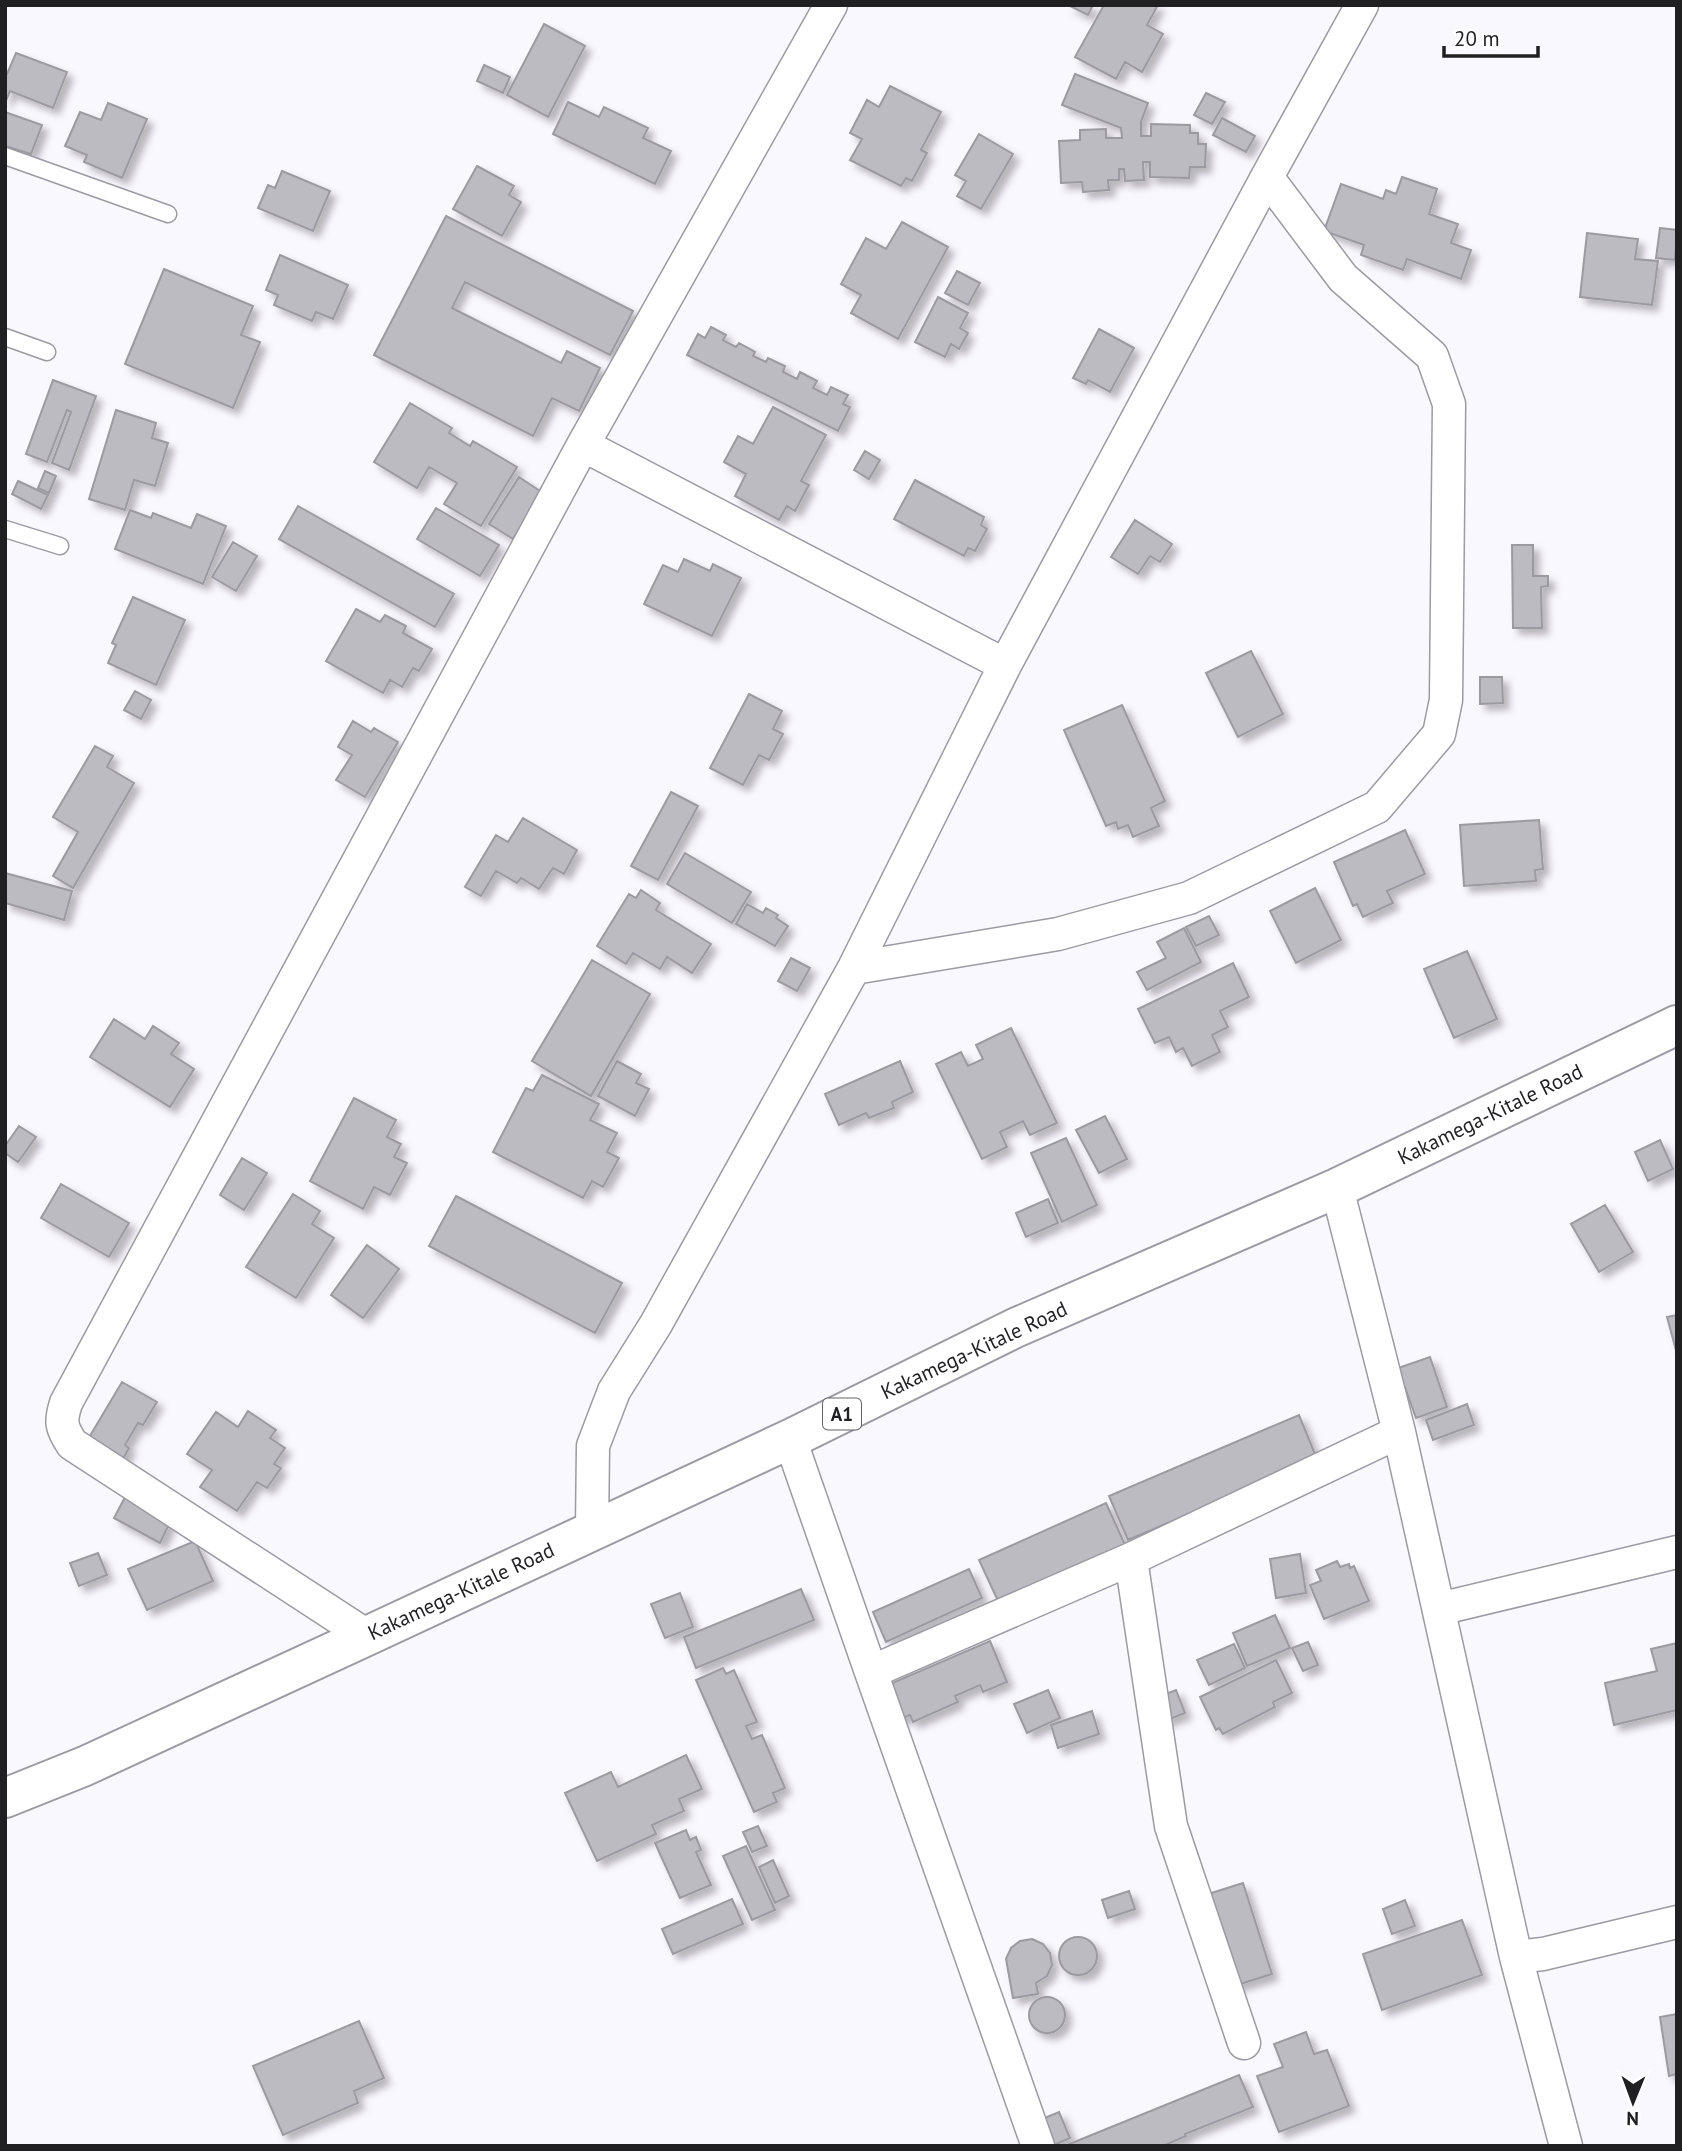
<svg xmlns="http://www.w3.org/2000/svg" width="1682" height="2151" font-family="'PT Sans',sans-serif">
	<defs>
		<filter id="shadow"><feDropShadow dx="6" dy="6" stdDeviation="3.5" flood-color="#0004"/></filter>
	</defs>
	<rect width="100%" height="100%" fill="#faf8ff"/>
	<path fill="#bdbbc2" stroke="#9c9aa1" stroke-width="2" filter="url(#shadow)" d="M 1068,5 L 1093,5 L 1088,15 Z
		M 1104,5 L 1158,5 L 1147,25 L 1163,34 L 1142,72 L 1125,62 L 1116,79 L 1075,57 Z
		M 544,24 L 585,46 L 548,117 L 507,95 Z
		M 16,53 L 67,72 L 53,108 L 10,91 L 5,103 L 5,74 L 7,74 Z
		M 484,65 L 510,77 L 503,93 L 477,81 Z
		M 1075,74 L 1148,103 L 1141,122 L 1141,136 L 1151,136 L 1151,124 L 1190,125 L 1190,133 L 1198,133 L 1198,144 L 1206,144 L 1205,167 L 1190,167 L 1189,178 L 1150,177 L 1150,162 L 1143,162 L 1144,180 L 1125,181 L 1124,169 L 1119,169 L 1119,180 L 1108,180 L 1109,190 L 1083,192 L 1082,182 L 1061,183 L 1059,141 L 1080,140 L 1080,130 L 1106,129 L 1106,138 L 1122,138 L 1121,128 L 1062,105 Z
		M 890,86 L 941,112 L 921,150 L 927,153 L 912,181 L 906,178 L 901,186 L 850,160 L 862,139 L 850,133 L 867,100 L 879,107 Z
		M 1206,93 L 1225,102 L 1212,124 L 1194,115 Z
		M 568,102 L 599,117 L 604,107 L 648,128 L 643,138 L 671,151 L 655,184 L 553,134 Z
		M 108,103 L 147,119 L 122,178 L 84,162 L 87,155 L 65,146 L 80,112 L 101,120 Z
		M 5,112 L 42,125 L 31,154 L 5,146 Z
		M 1222,118 L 1255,136 L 1246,152 L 1213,135 Z
		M 979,134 L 1013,154 L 981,209 L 957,196 L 966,181 L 955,175 Z
		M 477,166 L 514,186 L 509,195 L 521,202 L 502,236 L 453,209 Z
		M 282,171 L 330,191 L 313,231 L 258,208 L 268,185 L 275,188 Z
		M 1402,177 L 1437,189 L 1429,214 L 1458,224 L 1451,243 L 1471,250 L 1461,279 L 1407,259 L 1403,270 L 1361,255 L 1364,245 L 1324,231 L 1341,184 L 1383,199 L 1386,190 L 1396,194 Z
		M 446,216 L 633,311 L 610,355 L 465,282 L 452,308 L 561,363 L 567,351 L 600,368 L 579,411 L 552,398 L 533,436 L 374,355 Z
		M 902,222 L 948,247 L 898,339 L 851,313 L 861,295 L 841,284 L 866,238 L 886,249 Z
		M 1660,228 L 1677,230 L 1675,260 L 1656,258 Z
		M 1587,233 L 1638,239 L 1635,259 L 1658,261 L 1652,305 L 1580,297 Z
		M 280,255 L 348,285 L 333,319 L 316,312 L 312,321 L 274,305 L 278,295 L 266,290 Z
		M 164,269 L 253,306 L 241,335 L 260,342 L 233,408 L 125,364 Z
		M 957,271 L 980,283 L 968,305 L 945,293 Z
		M 938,297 L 968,313 L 960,328 L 968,333 L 959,349 L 951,344 L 945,357 L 915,342 Z
		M 711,327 L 726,335 L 723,340 L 726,342 L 736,347 L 739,343 L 755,352 L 753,356 L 766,362 L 768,358 L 785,366 L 783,372 L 797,379 L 800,372 L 817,381 L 813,388 L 827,395 L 831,387 L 848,395 L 843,404 L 850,407 L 838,431 L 687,355 L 698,334 L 705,338 Z
		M 1099,329 L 1134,348 L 1110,392 L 1088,380 L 1086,384 L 1073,378 Z
		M 53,380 L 96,396 L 69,470 L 52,463 L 71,412 L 67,410 L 47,462 L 26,454 Z
		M 410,403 L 452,428 L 449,433 L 470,446 L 473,441 L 517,467 L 481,526 L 444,504 L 457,483 L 429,467 L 417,488 L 374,462 Z
		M 773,407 L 826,435 L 801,481 L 809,485 L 795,511 L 787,506 L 779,520 L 735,496 L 746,474 L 724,462 L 738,436 L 753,444 Z
		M 116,410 L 156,423 L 152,438 L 168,443 L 155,486 L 134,480 L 125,510 L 89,499 Z
		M 865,451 L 880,460 L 869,479 L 854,470 Z
		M 45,471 L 56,476 L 49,493 L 38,488 Z
		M 519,477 L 543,493 L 513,539 L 489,524 Z
		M 915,480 L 984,517 L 981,525 L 987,529 L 975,551 L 968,548 L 964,556 L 894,519 Z
		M 18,481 L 48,495 L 41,509 L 12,494 Z
		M 298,506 L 454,594 L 435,627 L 279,539 Z
		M 436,508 L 499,545 L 480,576 L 417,539 Z
		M 130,510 L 151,518 L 153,513 L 191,528 L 197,514 L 226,526 L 203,584 L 115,549 Z
		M 1135,520 L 1172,544 L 1160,562 L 1150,556 L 1138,574 L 1111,557 Z
		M 233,542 L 257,556 L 236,591 L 212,577 Z
		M 1512,545 L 1533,545 L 1533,576 L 1548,576 L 1548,586 L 1541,587 L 1542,628 L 1513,628 Z
		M 684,559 L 710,571 L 713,564 L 741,578 L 712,636 L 644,604 L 663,565 L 678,572 Z
		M 133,597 L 185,620 L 156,685 L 108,663 L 116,645 L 112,643 Z
		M 356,609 L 380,622 L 385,615 L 406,626 L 403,633 L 432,649 L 419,671 L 413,668 L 402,687 L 390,680 L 383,693 L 326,661 Z
		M 1251,651 L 1283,714 L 1238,737 L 1206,673 Z
		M 1480,677 L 1502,677 L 1503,703 L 1480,704 Z
		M 135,691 L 151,700 L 141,719 L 124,710 Z
		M 749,694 L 782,711 L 773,729 L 783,734 L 769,760 L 759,755 L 743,785 L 710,768 Z
		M 1122,705 L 1165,801 L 1151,808 L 1159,826 L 1133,837 L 1128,825 L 1118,829 L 1116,822 L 1106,826 L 1064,730 Z
		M 353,721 L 371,732 L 374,728 L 398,742 L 365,797 L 336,780 L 352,755 L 338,747 Z
		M 95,746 L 113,756 L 107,767 L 134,783 L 73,888 L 53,876 L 78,832 L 53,817 Z
		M 671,792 L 698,806 L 658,880 L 631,866 Z
		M 523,818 L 577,850 L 564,874 L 553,868 L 539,889 L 521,878 L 517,883 L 496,871 L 481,896 L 465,887 L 496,835 L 508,842 Z
		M 1539,820 L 1543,869 L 1535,870 L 1536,881 L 1464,886 L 1460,825 Z
		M 1405,830 L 1425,874 L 1387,891 L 1393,903 L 1363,917 L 1357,904 L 1353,906 L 1334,862 Z
		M 685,853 L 751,892 L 732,923 L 667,884 Z
		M 5,873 L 72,891 L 64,920 L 5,903 Z
		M 1315,888 L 1341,940 L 1296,963 L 1270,911 Z
		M 641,890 L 660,903 L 656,910 L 711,944 L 692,973 L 667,957 L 660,969 L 633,953 L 626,964 L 597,946 L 629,894 L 636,898 Z
		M 747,904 L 763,913 L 766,908 L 778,915 L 776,918 L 788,926 L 775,946 L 736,924 Z
		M 1209,916 L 1219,935 L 1196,946 L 1186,927 Z
		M 1184,928 L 1201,962 L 1147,990 L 1137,972 L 1166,958 L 1157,942 Z
		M 1467,951 L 1497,1019 L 1454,1038 L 1424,969 Z
		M 791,958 L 810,968 L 797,991 L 778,981 Z
		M 592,960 L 650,994 L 591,1096 L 532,1061 Z
		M 1233,963 L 1249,997 L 1220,1011 L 1228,1027 L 1212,1035 L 1220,1052 L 1192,1066 L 1183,1048 L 1176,1052 L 1169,1037 L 1155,1043 L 1138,1009 Z
		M 114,1019 L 145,1039 L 153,1026 L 179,1043 L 171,1054 L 194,1069 L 170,1107 L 90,1057 Z
		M 1011,1028 L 1057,1123 L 1030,1135 L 1023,1121 L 1000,1132 L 1007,1147 L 982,1159 L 936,1064 L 961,1052 L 968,1066 L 983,1059 L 976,1045 Z
		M 617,1061 L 641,1074 L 636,1083 L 649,1089 L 635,1116 L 598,1096 Z
		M 900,1061 L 913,1092 L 892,1102 L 894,1108 L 869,1118 L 866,1113 L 839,1125 L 825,1094 Z
		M 542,1075 L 599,1104 L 590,1120 L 617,1133 L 607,1152 L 619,1158 L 603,1187 L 592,1181 L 583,1198 L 493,1152 L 526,1088 L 533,1091 Z
		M 354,1098 L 396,1120 L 387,1137 L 401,1144 L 394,1157 L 407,1163 L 390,1195 L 374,1187 L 363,1209 L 310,1181 Z
		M 1105,1116 L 1127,1159 L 1099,1173 L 1076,1130 Z
		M 19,1126 L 36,1137 L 18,1162 L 5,1153 L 5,1146 Z
		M 1066,1138 L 1097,1205 L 1062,1222 L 1031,1153 Z
		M 1660,1140 L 1673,1169 L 1648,1181 L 1635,1152 Z
		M 242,1158 L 267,1173 L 244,1210 L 220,1195 Z
		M 61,1184 L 129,1223 L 109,1257 L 41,1218 Z
		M 293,1194 L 320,1211 L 312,1224 L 334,1238 L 296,1298 L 246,1267 Z
		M 456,1196 L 622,1283 L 595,1333 L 429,1246 Z
		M 1048,1199 L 1058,1223 L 1026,1237 L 1016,1213 Z
		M 1605,1205 L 1633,1252 L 1599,1272 L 1571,1224 Z
		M 367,1245 L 399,1269 L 363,1318 L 331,1295 Z
		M 1677,1315 L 1677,1354 L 1667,1317 Z
		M 1430,1357 L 1447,1407 L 1416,1418 L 1398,1368 Z
		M 122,1382 L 157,1402 L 143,1425 L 138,1423 L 125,1445 L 129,1448 L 122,1461 L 87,1441 Z
		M 1467,1404 L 1474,1425 L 1433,1440 L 1426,1420 Z
		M 248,1411 L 276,1430 L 270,1438 L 285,1448 L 274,1464 L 281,1468 L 267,1488 L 257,1482 L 237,1511 L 200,1487 L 212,1470 L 187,1454 L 216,1412 L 238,1427 Z
		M 1299,1415 L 1317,1459 L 1128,1540 L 1109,1496 Z
		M 125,1497 L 170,1522 L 160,1543 L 114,1518 Z
		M 1106,1503 L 1125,1545 L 998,1601 L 979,1560 Z
		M 195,1541 L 213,1581 L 147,1610 L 128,1569 Z
		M 98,1553 L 107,1575 L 79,1586 L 70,1563 Z
		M 1300,1554 L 1306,1593 L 1276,1598 L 1270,1559 Z
		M 1337,1561 L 1340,1567 L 1349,1564 L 1350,1568 L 1354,1566 L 1369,1601 L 1324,1619 L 1310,1585 L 1321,1581 L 1316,1570 Z
		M 969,1569 L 982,1598 L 886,1642 L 873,1612 Z
		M 801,1589 L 814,1620 L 696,1668 L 684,1637 Z
		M 680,1593 L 693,1627 L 665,1638 L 651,1604 Z
		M 1275,1615 L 1290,1648 L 1247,1666 L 1233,1633 Z
		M 990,1641 L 1007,1682 L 983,1692 L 980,1685 L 955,1696 L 958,1702 L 913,1722 L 910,1715 L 898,1720 L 883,1687 Z
		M 1308,1642 L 1318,1665 L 1303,1671 L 1292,1648 Z
		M 1677,1643 L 1677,1710 L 1614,1725 L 1605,1683 L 1657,1671 L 1651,1649 Z
		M 1234,1644 L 1245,1668 L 1209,1685 L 1197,1660 Z
		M 1276,1660 L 1292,1693 L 1273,1702 L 1275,1707 L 1223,1734 L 1219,1728 L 1216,1730 L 1200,1697 Z
		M 723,1668 L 726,1674 L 734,1670 L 757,1722 L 746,1726 L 752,1739 L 762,1735 L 785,1788 L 773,1793 L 777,1802 L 754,1812 L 696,1680 Z
		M 1048,1690 L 1060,1718 L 1027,1733 L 1014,1704 Z
		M 1176,1690 L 1185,1713 L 1165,1721 L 1156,1698 Z
		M 1092,1711 L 1099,1734 L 1058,1748 L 1051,1725 Z
		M 686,1755 L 702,1789 L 679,1799 L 684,1811 L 652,1825 L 656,1834 L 597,1861 L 565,1793 L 611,1772 L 618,1787 Z
		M 758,1826 L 767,1846 L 752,1852 L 743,1832 Z
		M 686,1830 L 690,1840 L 696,1837 L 701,1850 L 696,1852 L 711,1885 L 680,1898 L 655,1843 Z
		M 746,1846 L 775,1910 L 752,1920 L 723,1856 Z
		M 773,1860 L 789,1896 L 775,1903 L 759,1867 Z
		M 1243,1883 L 1272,1974 L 1231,1987 L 1202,1896 Z
		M 1129,1891 L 1135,1909 L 1108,1918 L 1102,1900 Z
		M 732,1899 L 743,1924 L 673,1954 L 662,1929 Z
		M 1405,1900 L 1415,1926 L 1392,1934 L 1383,1909 Z
		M 1462,1920 L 1482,1975 L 1382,2010 L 1363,1954 Z
		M1059 1956a19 19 0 1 1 38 0a19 19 0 1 1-38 0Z
		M 1032,1939 L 1043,1944 L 1050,1953 L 1052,1965 L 1047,1976 L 1036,1983 L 1038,1994 L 1013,1998 L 1006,1959 L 1011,1948 L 1020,1941 Z
		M1029 2015a18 18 0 1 1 36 0a18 18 0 1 1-36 0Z
		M 1677,2014 L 1677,2074 L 1669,2076 L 1660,2017 Z
		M 359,2021 L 384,2078 L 354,2091 L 358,2103 L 283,2135 L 253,2066 Z
		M 1306,2032 L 1314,2054 L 1327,2050 L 1349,2106 L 1279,2132 L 1257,2076 L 1283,2067 L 1274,2044 Z
		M 1239,2075 L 1253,2107 L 1185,2134 L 1186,2136 L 1163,2146 L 1067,2145 Z
		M 1059,2112 L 1070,2138 L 1052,2146 L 1035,2122 Z"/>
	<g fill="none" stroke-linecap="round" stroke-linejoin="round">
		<defs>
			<path id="service" d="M 5,156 L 168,214
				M 5,337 L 47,352
				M 5,529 L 60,546"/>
			<path id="minor" d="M 583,445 L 1005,665
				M 854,968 L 1058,934 L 1189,898 L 1377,807 L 1439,734 L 1446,700 L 1449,404 L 1432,356 L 1343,278 L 1267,177
				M 1337,1188 L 1399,1432 L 1516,1957 L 1543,1954 L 1677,1922
				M 790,1439 L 871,1672
				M 592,1530 L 593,1446 L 614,1391 L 656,1324 L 854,968 L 1005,665 L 1267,177 L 1362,5
				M 1131,1559 L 1171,1826 L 1244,2043
				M 1439,1609 L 1677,1552
				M 367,1636 L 72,1444 C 61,1427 60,1422 66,1403 L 583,445 L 831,5
				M 1516,1957 L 1566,2146
				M 1038,2146 L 871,1672 L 1131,1559 L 1399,1432"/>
			<path id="trunk" d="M 5,1798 L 85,1766 L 367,1636 L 790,1439 L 1015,1328 L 1337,1188 L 1677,1025"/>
		</defs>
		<use href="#service" stroke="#9c9aa2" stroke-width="19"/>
		<use href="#minor" stroke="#9c9aa2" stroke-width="35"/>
		<use href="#trunk" stroke="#9c9aa2" stroke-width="42"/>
		<use href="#service" stroke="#fff" stroke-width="16"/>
		<use href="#minor" stroke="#fff" stroke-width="32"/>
		<use href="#trunk" stroke="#fff" stroke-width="38"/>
	</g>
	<g text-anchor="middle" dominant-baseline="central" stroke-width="5" stroke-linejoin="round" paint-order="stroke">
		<rect fill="#fff" stroke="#636264" stroke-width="2" x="823" y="1398.5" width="38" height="31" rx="5"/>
		<g font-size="19" font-weight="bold" fill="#201f22">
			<text x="842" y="1414">A1</text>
		</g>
		<g font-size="21" fill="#201f22" stroke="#fff">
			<text transform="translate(1490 1114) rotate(-26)">Kakamega-Kitale Road</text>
			<text transform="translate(974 1350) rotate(-25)">Kakamega-Kitale Road</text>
			<text transform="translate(461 1591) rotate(-25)">Kakamega-Kitale Road</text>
		</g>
	</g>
	<rect width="1682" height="2151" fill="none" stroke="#201f22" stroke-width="14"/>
	<g transform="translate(1633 2102) rotate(181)" stroke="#ffffff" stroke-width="5" paint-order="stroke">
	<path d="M0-5L12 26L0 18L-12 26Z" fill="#201f22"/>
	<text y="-10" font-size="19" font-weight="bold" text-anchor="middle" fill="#201f22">N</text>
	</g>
	<path d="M1444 46v10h94v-10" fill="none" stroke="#201f22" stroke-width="3.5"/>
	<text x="1454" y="46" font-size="21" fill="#201f22" stroke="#ffffff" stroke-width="5" paint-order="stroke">20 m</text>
</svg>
